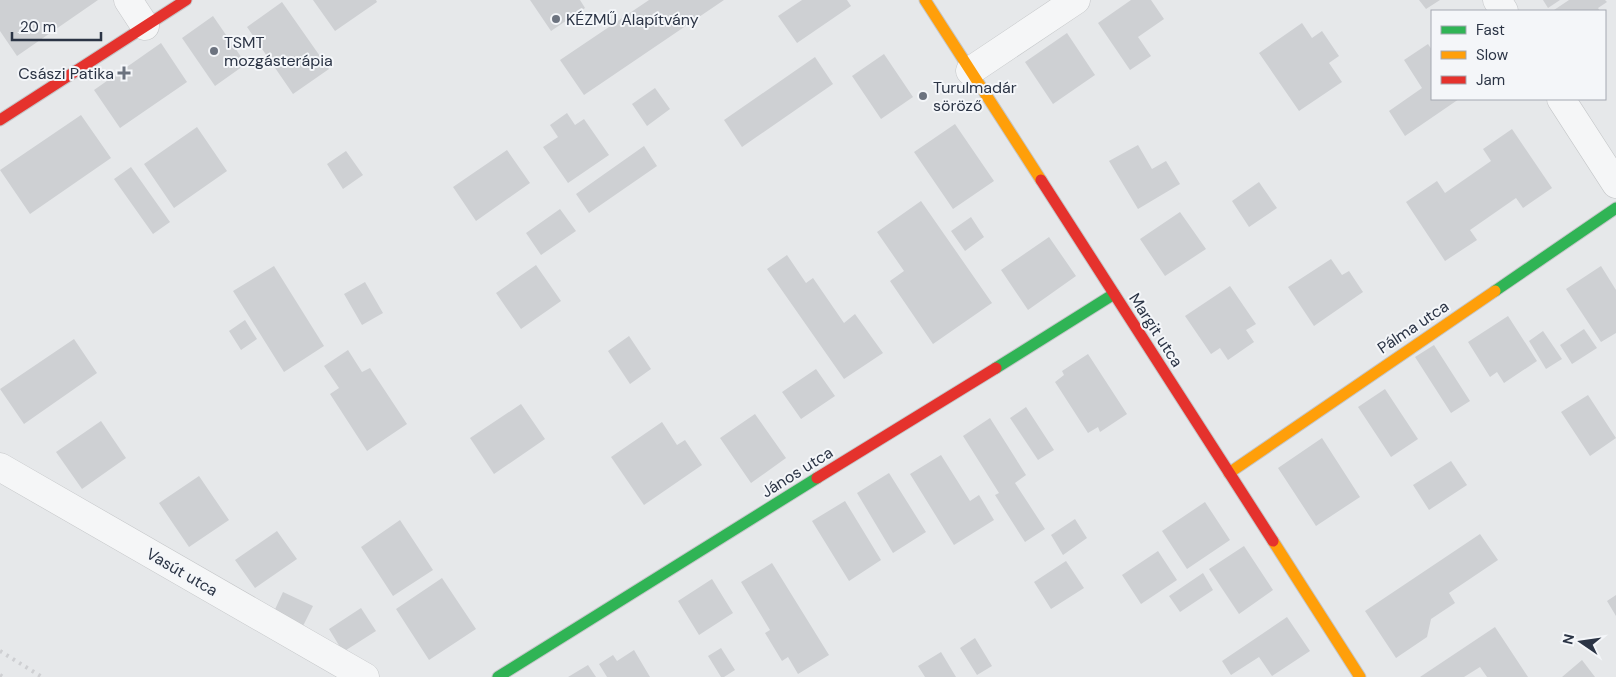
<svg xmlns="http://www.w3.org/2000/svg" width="1616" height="677" font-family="'DM Sans',sans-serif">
	<rect width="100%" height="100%" fill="#e6e8ea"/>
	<path fill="#ced0d3" d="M 0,0 L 98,0 L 17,56 L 0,31 Z
		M 313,0 L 376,0 L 377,2 L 335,31 Z
		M 530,0 L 580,0 L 585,8 L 551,31 Z
		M 649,0 L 724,0 L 584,95 L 560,60 Z
		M 802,0 L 847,0 L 851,6 L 797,43 L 778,16 Z
		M 1131,0 L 1151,0 L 1164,19 L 1138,37 L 1151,56 L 1130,70 L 1098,23 Z
		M 1419,0 L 1440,0 L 1426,9 Z
		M 1543,0 L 1560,0 L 1548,8 Z
		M 1569,0 L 1605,0 L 1607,2 L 1598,8 L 1600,11 L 1555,11 L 1554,10 Z
		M 282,2 L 329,69 L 293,94 L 247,27 Z
		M 213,16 L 246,64 L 215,86 L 182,38 Z
		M 1302,23 L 1312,38 L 1322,31 L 1339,56 L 1329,63 L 1342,82 L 1299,111 L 1259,53 Z
		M 1067,33 L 1095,75 L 1053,104 L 1025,62 Z
		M 161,43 L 187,82 L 120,128 L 94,90 Z
		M 1428,44 L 1432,50 L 1432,99 L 1459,99 L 1405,136 L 1389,111 L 1422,88 L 1404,60 Z
		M 884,54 L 913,97 L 881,119 L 852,76 Z
		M 815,57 L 833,84 L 742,147 L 724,120 Z
		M 655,88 L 670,109 L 647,126 L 632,104 Z
		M 567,113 L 575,125 L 584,119 L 609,155 L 568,183 L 543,147 L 558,137 L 550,125 Z
		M 81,115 L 111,158 L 30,214 L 0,170 Z
		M 955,124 L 994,181 L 953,209 L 914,152 Z
		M 197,127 L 227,171 L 174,208 L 144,164 Z
		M 1512,129 L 1552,188 L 1523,208 L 1516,198 L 1470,230 L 1477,240 L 1445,261 L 1406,202 L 1437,181 L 1445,193 L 1491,161 L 1483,149 Z
		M 1138,145 L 1152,169 L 1166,161 L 1180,184 L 1138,209 L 1109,161 Z
		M 644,146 L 657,166 L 589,213 L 576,194 Z
		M 507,150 L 530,183 L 476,221 L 453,187 Z
		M 346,151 L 363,175 L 343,189 L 327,164 Z
		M 131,167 L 170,222 L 153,234 L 114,179 Z
		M 1259,182 L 1277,208 L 1249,227 L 1232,201 Z
		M 921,201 L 992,303 L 933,344 L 890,281 L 904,271 L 877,232 Z
		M 560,209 L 576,231 L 541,255 L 526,233 Z
		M 1180,212 L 1206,249 L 1165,276 L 1140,239 Z
		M 971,217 L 984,237 L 965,251 L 951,231 Z
		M 1049,237 L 1076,276 L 1028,310 L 1001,270 Z
		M 787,255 L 806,283 L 813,278 L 844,323 L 855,314 L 883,353 L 844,379 L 767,269 Z
		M 1331,259 L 1342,275 L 1349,271 L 1363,292 L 1314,326 L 1288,287 Z
		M 536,265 L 561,301 L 521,329 L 496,293 Z
		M 274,266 L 324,346 L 284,372 L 233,291 Z
		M 1601,266 L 1616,290 L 1616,333 L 1601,342 L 1566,289 Z
		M 365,282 L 383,313 L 362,325 L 344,294 Z
		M 1230,286 L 1256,324 L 1246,330 L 1254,342 L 1228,360 L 1220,348 L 1211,354 L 1185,316 Z
		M 1508,316 L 1537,361 L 1504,383 L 1497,372 L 1490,377 L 1468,342 Z
		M 245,320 L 257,339 L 241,350 L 229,331 Z
		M 1584,329 L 1597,348 L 1572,364 L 1560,345 Z
		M 1543,331 L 1562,359 L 1546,369 L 1529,341 Z
		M 629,336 L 651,369 L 630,384 L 608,351 Z
		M 74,339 L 97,373 L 24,424 L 0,389 Z
		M 1434,345 L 1470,401 L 1451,413 L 1415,357 Z
		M 348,350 L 362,372 L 370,368 L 407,424 L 367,451 L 330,394 L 339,388 L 324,366 Z
		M 1088,354 L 1127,414 L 1100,432 L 1098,427 L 1088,433 L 1055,382 L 1064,375 L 1062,371 Z
		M 816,369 L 835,396 L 801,419 L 782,392 Z
		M 1385,389 L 1418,439 L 1391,457 L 1358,407 Z
		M 1588,395 L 1616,438 L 1590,456 L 1561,412 Z
		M 521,404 L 545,439 L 494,474 L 470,438 Z
		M 1026,407 L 1054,450 L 1038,460 L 1010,418 Z
		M 755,414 L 786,458 L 751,483 L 720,438 Z
		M 990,418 L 1026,475 L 1015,483 L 1045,529 L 1025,542 L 995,495 L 999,493 L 963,436 Z
		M 101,421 L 126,458 L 82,489 L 56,452 Z
		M 662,422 L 677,445 L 685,440 L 702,465 L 644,505 L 611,457 Z
		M 1322,438 L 1360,497 L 1316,526 L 1278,468 Z
		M 941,455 L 970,501 L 979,495 L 994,520 L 954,545 L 910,474 Z
		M 1451,461 L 1467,485 L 1429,510 L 1413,485 Z
		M 889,473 L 926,532 L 893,553 L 857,493 Z
		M 199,476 L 229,520 L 189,547 L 159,503 Z
		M 845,501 L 881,560 L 849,581 L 812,521 Z
		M 1205,502 L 1230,540 L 1187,569 L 1162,531 Z
		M 1075,519 L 1087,538 L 1063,555 L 1051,535 Z
		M 400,520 L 433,570 L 393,596 L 361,547 Z
		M 277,531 L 297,559 L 255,588 L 235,560 Z
		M 1480,534 L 1498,560 L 1449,593 L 1455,603 L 1431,619 L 1427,637 L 1396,658 L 1365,611 Z
		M 1244,546 L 1273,590 L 1239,614 L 1209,569 Z
		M 1158,551 L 1177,580 L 1141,604 L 1122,575 Z
		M 1066,561 L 1084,588 L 1051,609 L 1034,582 Z
		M 772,563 L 829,655 L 798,674 L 788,657 L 782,661 L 765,633 L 770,630 L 741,582 Z
		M 1203,573 L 1213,590 L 1180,612 L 1169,596 Z
		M 442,578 L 476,629 L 429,660 L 396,609 Z
		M 712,579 L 733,613 L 699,635 L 678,601 Z
		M 283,592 L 313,606 L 300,632 L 271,618 Z
		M 1616,595 L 1616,616 L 1607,601 Z
		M 361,608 L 376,631 L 343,652 L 329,629 Z
		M 1287,617 L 1310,651 L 1272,676 L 1259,657 L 1231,675 L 1222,661 Z
		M 1495,627 L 1528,677 L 1487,677 L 1480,667 L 1464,677 L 1420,677 Z
		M 975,638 L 992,666 L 977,675 L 960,648 Z
		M 721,648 L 735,670 L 724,677 L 721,677 L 708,656 Z
		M 634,650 L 650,677 L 607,677 L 599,664 L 613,655 L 617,661 Z
		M 941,652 L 956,677 L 925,677 L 918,666 Z
		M 1582,660 L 1595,677 L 1562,677 Z
		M 588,665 L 596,677 L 568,677 Z"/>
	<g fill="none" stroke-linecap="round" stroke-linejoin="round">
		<defs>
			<path id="street" d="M 128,0 L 145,26
				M 1497,0 L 1504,11
				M 970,71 L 1076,0
				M 1561,99 L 1616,184
				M 0,467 L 365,677"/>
			<path id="fast" d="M 1495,291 L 1616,208
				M 996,368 L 1114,294
				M 498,677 L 817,478"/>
			<path id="slow" d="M 925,0 L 1041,180
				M 1229,473 L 1495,291
				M 1273,541 L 1360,677"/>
			<path id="jam" d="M 0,120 L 186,0
				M 1041,180 L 1273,541
				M 817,478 L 996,368"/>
		</defs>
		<use href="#street" stroke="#c4c6c8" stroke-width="29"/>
		<use href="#fast" stroke="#c4c6c8" stroke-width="13"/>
		<use href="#slow" stroke="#c4c6c8" stroke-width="13"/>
		<use href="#jam" stroke="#c4c6c8" stroke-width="13"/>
		<use href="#street" stroke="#f5f6f7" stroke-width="28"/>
		<use href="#fast" stroke="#30b455" stroke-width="11"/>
		<use href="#slow" stroke="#ff9f0a" stroke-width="11"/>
		<use href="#jam" stroke="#e5322d" stroke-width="11"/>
		<path stroke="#cecfd2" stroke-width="4" stroke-dasharray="2.5 5" stroke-linecap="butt" d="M 0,651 L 42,677
			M 0,675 L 3,677"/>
	</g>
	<g fill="#6c737f" stroke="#f4f6f9" stroke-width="2">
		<circle cx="556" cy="19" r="5"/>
		<circle cx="214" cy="51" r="5"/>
		<path d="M121.5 65.5h5v5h5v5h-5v5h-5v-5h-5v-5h5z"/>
		<circle cx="923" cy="96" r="5"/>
	</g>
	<g text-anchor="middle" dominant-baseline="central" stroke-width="4" stroke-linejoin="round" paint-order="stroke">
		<g font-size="16" fill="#2b3445" stroke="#f4f6f9" text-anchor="start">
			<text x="566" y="19">KÉZMŰ Alapítvány</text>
			<text x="224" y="42">TSMT<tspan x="224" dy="18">mozgásterápia</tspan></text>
			<text x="114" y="73" text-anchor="end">Császi Patika</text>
			<text x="933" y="87">Turulmadár<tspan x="933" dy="18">söröző</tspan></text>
		</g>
		<g font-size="16" fill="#2b3445" stroke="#f4f6f9">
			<text transform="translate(1413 327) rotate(-34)">Pálma utca</text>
			<text transform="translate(1156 330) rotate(57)">Margit utca</text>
			<text transform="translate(797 472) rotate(-32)">János utca</text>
			<text transform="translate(182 572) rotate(30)">Vasút utca</text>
		</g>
	</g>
	<rect x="1431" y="10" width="175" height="90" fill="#f4f6f9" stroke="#a4a8b1"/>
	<rect x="1441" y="26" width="25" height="8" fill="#30b455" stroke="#a4a8b1"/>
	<text x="1476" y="35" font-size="15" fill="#2b3445">Fast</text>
	<rect x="1441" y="51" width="25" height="8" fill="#ff9f0a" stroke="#a4a8b1"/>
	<text x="1476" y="60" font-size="15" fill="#2b3445">Slow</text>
	<rect x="1441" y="76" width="25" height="8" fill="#e5322d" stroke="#a4a8b1"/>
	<text x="1476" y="85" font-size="15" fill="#2b3445">Jam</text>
	<g transform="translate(1581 642) rotate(283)" stroke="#f4f6f9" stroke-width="4" paint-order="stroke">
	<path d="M0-4L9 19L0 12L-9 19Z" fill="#2b3445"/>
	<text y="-8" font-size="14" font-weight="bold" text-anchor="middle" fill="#2b3445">N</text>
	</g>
	<path d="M12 32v8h89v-8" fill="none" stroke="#2b3445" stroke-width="2.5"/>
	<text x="20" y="32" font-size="15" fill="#2b3445" stroke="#f4f6f9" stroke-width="4" paint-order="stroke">20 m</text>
</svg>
